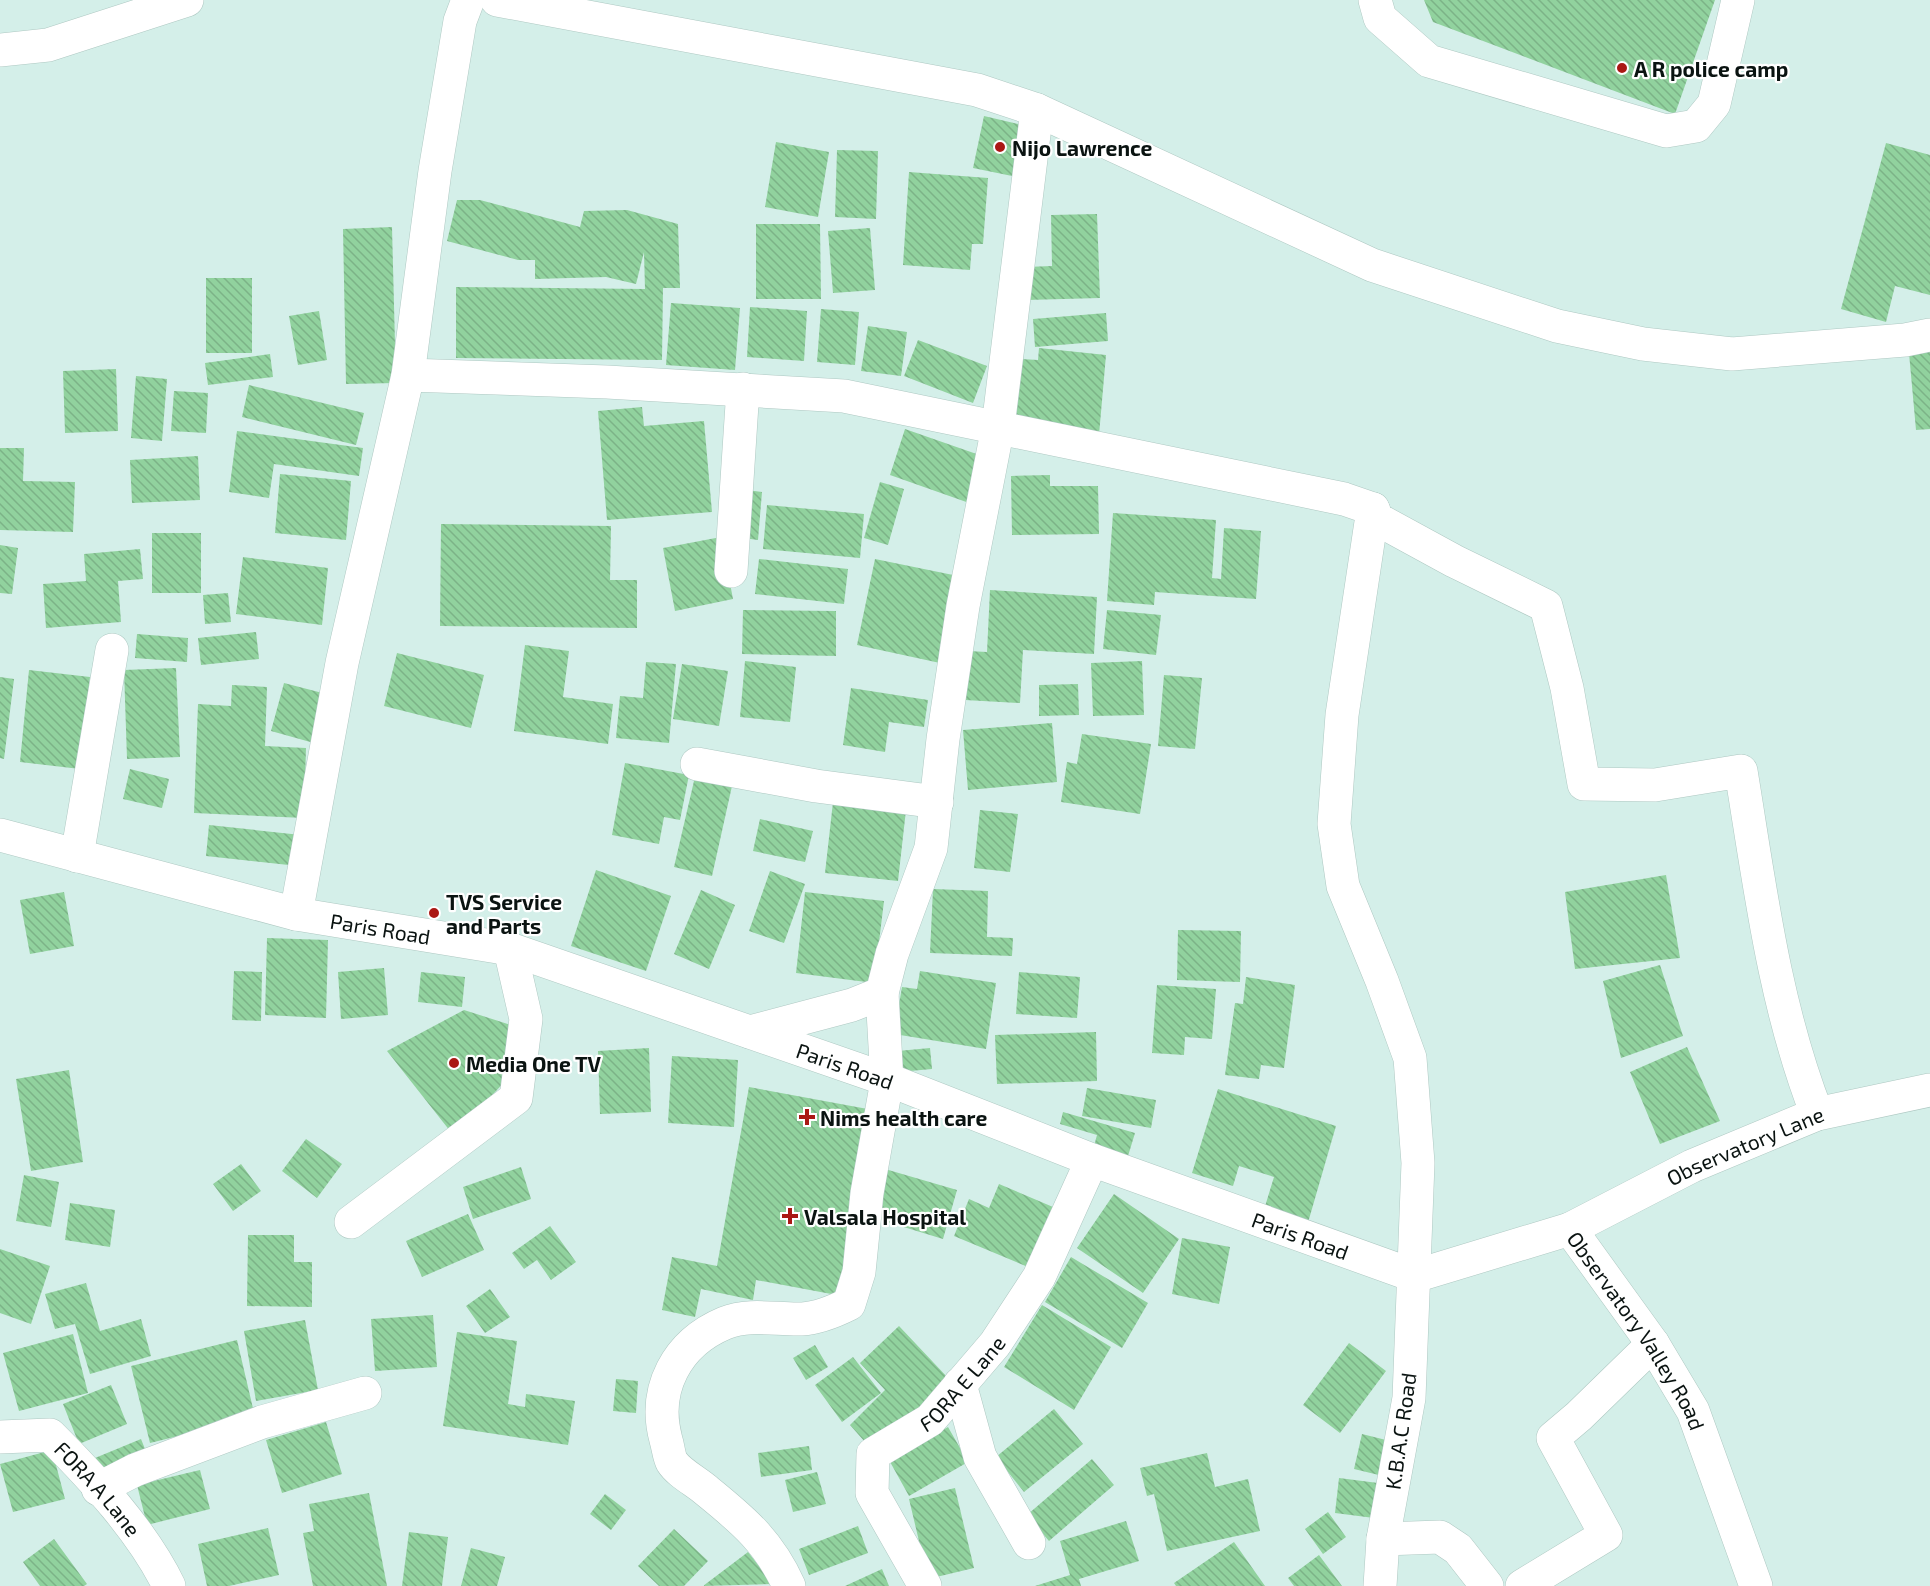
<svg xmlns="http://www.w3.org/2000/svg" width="1930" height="1586" font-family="'Exo 2',sans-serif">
	<defs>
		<pattern id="building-back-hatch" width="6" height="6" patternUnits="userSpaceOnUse" patternTransform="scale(1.5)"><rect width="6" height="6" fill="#91d29e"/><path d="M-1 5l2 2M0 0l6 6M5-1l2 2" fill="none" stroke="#7cb387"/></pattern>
	</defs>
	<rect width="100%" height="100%" fill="#d4efe9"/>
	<path fill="url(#building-back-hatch)" d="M 1424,0 L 1715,0 L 1675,114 L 1433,22 Z
		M 984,116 L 1027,126 L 1017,177 L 973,168 Z
		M 776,142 L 829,152 L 818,217 L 765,207 Z
		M 1886,143 L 1930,155 L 1930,295 L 1895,286 L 1886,322 L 1841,309 Z
		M 837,150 L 878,151 L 876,219 L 835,217 Z
		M 909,172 L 988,178 L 983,244 L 972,244 L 970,270 L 903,265 Z
		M 457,200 L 480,200 L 580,227 L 584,211 L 627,210 L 678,224 L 680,288 L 663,288 L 662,360 L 456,358 L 456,287 L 645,289 L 644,252 L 636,284 L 606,277 L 535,279 L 535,260 L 518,260 L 447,241 Z
		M 1097,214 L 1100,298 L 1027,300 L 1026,267 L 1052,266 L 1051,215 Z
		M 756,224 L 820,224 L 821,299 L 756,299 Z
		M 392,227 L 396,383 L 346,384 L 343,229 Z
		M 870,228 L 875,290 L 833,293 L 828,231 Z
		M 206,278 L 252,278 L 252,353 L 206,353 Z
		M 671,303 L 740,308 L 735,370 L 666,365 Z
		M 750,307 L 807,311 L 804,361 L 747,357 Z
		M 821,309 L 859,312 L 855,365 L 817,362 Z
		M 319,311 L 327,360 L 298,365 L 289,316 Z
		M 1106,313 L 1108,341 L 1035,347 L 1033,319 Z
		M 868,326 L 907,332 L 901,376 L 861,371 Z
		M 918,340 L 987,366 L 973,403 L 904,376 Z
		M 1039,348 L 1106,355 L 1099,435 L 1015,426 L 1021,359 L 1038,360 Z
		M 1930,351 L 1930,429 L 1916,430 L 1909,353 Z
		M 270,354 L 273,377 L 208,385 L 205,363 Z
		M 116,369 L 118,431 L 65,433 L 63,371 Z
		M 136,376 L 167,379 L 162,441 L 131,438 Z
		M 249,385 L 364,413 L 356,445 L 242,417 Z
		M 174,391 L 208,393 L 206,433 L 171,431 Z
		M 642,407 L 644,426 L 704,421 L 712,512 L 607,520 L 598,411 Z
		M 905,429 L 988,458 L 972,504 L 890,475 Z
		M 237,431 L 363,448 L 359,476 L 274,464 L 269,498 L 229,492 Z
		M 0,448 L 24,448 L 23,481 L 75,482 L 73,532 L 0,530 Z
		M 198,456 L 200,500 L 132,503 L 130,460 Z
		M 280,474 L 351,481 L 346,540 L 275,533 Z
		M 1050,475 L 1050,486 L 1098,486 L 1099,534 L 1012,535 L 1011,476 Z
		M 880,482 L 904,489 L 888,545 L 864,538 Z
		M 739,489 L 762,492 L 758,540 L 735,537 Z
		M 767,505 L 864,514 L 860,558 L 763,549 Z
		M 1113,513 L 1216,520 L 1212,578 L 1221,579 L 1224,528 L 1261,531 L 1256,599 L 1155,592 L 1154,605 L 1107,601 Z
		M 441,524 L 611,526 L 610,580 L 637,580 L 637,628 L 440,626 Z
		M 152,533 L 201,533 L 201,593 L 152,593 Z
		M 721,537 L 733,599 L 675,611 L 663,548 Z
		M 0,545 L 18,548 L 12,594 L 0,593 Z
		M 140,549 L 143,579 L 118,581 L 121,622 L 46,628 L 43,584 L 86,581 L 84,554 Z
		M 243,557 L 328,568 L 322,625 L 236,614 Z
		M 759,559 L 848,569 L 844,604 L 755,594 Z
		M 875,559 L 958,576 L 940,663 L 857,645 Z
		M 990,590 L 1097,597 L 1094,654 L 1023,650 L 1020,703 L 965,700 L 968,651 L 987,652 Z
		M 228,593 L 231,622 L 205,624 L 203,595 Z
		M 743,610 L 836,611 L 836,656 L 742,654 Z
		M 1107,610 L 1161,615 L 1156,655 L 1103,649 Z
		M 256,632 L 259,659 L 201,665 L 198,638 Z
		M 137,634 L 188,638 L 187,662 L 135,658 Z
		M 525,645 L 569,651 L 563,697 L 613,704 L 608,744 L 514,731 Z
		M 397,653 L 484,675 L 471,728 L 384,706 Z
		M 745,661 L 796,667 L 790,722 L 740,717 Z
		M 1142,661 L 1144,715 L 1093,716 L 1091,663 Z
		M 646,662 L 676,664 L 669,743 L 616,738 L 620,696 L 643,698 Z
		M 682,664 L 728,671 L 719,726 L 673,719 Z
		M 176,668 L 180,757 L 127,759 L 124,670 Z
		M 29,670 L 90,677 L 80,769 L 20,762 Z
		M 1164,675 L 1202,678 L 1195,749 L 1158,746 Z
		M 0,677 L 14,679 L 4,759 L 0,758 Z
		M 284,683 L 334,696 L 321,745 L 271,731 Z
		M 1078,684 L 1079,715 L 1039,716 L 1039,685 Z
		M 232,685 L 267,687 L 265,746 L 306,748 L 304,818 L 194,813 L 198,704 L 231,706 Z
		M 851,688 L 928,700 L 924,727 L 889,722 L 885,752 L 843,745 Z
		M 1052,723 L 1057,782 L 968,790 L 963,730 Z
		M 1082,734 L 1151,744 L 1140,814 L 1061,802 L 1067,762 L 1077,764 Z
		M 625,763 L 689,775 L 680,820 L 664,817 L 659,844 L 612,835 Z
		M 697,768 L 734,777 L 712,876 L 674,867 Z
		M 130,769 L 169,779 L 162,808 L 123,799 Z
		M 833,802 L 906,810 L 898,881 L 825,873 Z
		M 980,810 L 1018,814 L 1010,872 L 974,868 Z
		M 760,819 L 813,831 L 805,862 L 753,851 Z
		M 209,825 L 301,835 L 298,866 L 206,856 Z
		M 596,870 L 671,896 L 646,971 L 571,946 Z
		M 770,871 L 805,884 L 784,943 L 749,931 Z
		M 1666,875 L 1680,958 L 1575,969 L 1565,892 Z
		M 933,889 L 988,891 L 987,937 L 1013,938 L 1012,956 L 930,953 Z
		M 701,890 L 735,905 L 709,969 L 674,954 Z
		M 64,892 L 74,946 L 30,954 L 20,900 Z
		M 805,892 L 884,901 L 874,983 L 796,973 Z
		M 1178,930 L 1241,931 L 1240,982 L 1177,980 Z
		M 267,938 L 328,940 L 326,1018 L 265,1015 Z
		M 1660,965 L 1683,1036 L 1621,1058 L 1603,981 Z
		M 384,968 L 388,1015 L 341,1019 L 338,972 Z
		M 234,971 L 262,972 L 261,1021 L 232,1020 Z
		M 920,971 L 996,983 L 986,1049 L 894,1034 L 902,987 L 917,989 Z
		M 421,972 L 465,977 L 462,1007 L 418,1002 Z
		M 1019,972 L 1080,977 L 1077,1018 L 1016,1014 Z
		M 1246,977 L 1295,985 L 1284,1068 L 1261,1065 L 1259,1079 L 1225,1075 L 1235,1003 L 1243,1004 Z
		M 1157,985 L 1216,989 L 1212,1039 L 1185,1037 L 1184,1055 L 1152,1053 Z
		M 464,1010 L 511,1025 L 511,1075 L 454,1136 L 387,1051 Z
		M 1096,1032 L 1097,1081 L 997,1084 L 995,1035 Z
		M 1687,1047 L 1720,1121 L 1660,1144 L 1630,1072 Z
		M 649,1048 L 651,1112 L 600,1114 L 598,1051 Z
		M 930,1048 L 932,1069 L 899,1072 L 898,1051 Z
		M 672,1056 L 738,1060 L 734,1127 L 668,1123 Z
		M 69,1070 L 83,1162 L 31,1171 L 16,1079 Z
		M 749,1087 L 873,1110 L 842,1296 L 756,1280 L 753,1300 L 701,1289 L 695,1317 L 662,1310 L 672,1257 L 717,1266 Z
		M 1087,1088 L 1156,1100 L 1151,1128 L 1082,1116 Z
		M 1218,1089 L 1336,1126 L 1307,1226 L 1263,1213 L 1274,1177 L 1239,1166 L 1233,1186 L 1192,1173 Z
		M 1063,1112 L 1135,1133 L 1125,1166 L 1091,1157 L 1097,1135 L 1060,1124 Z
		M 306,1139 L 342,1164 L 317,1198 L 282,1171 Z
		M 241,1164 L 261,1191 L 233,1211 L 213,1184 Z
		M 521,1167 L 531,1199 L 473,1219 L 463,1187 Z
		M 885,1169 L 957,1190 L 943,1239 L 871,1217 Z
		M 24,1175 L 59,1182 L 51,1227 L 16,1221 Z
		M 999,1184 L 1053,1207 L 1028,1267 L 954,1236 L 969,1199 L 989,1208 Z
		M 1114,1194 L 1179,1239 L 1143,1293 L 1077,1248 Z
		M 70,1203 L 115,1210 L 110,1247 L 65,1240 Z
		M 468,1214 L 484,1250 L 422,1277 L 406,1241 Z
		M 550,1226 L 576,1262 L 551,1280 L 537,1260 L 524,1269 L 512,1253 Z
		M 248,1235 L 294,1235 L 294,1262 L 312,1262 L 312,1307 L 247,1306 Z
		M 1182,1238 L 1230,1247 L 1219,1304 L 1172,1294 Z
		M 0,1249 L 50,1266 L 31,1324 L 0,1313 Z
		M 1071,1257 L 1148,1303 L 1122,1348 L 1045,1302 Z
		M 86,1283 L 100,1331 L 141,1319 L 151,1356 L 90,1374 L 75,1324 L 55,1329 L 45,1294 Z
		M 490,1289 L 510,1317 L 485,1333 L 466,1306 Z
		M 1042,1305 L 1111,1347 L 1074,1410 L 1004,1367 Z
		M 433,1315 L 437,1367 L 375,1371 L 371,1319 Z
		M 305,1320 L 318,1390 L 256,1401 L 244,1331 Z
		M 899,1326 L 949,1379 L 873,1451 L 850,1425 L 885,1390 L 860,1363 Z
		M 457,1332 L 517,1341 L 508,1404 L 525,1407 L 526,1394 L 575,1401 L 568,1445 L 443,1426 Z
		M 73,1334 L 88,1393 L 19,1411 L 3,1353 Z
		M 237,1340 L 255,1417 L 150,1443 L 131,1366 Z
		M 1349,1343 L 1386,1371 L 1340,1433 L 1303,1405 Z
		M 815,1345 L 828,1367 L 806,1380 L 793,1358 Z
		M 853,1357 L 881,1393 L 842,1422 L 815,1385 Z
		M 616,1379 L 638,1381 L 636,1413 L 613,1411 Z
		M 111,1385 L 127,1424 L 79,1444 L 63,1404 Z
		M 1054,1409 L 1083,1444 L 1024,1492 L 996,1457 Z
		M 326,1422 L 342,1474 L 282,1493 L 266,1440 Z
		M 948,1427 L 968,1462 L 909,1496 L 889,1460 Z
		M 1362,1434 L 1390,1441 L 1383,1476 L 1354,1469 Z
		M 141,1439 L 147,1454 L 100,1473 L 95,1458 Z
		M 809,1446 L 812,1470 L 761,1477 L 758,1453 Z
		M 52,1450 L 65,1499 L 13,1512 L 0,1464 Z
		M 1207,1453 L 1215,1487 L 1248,1479 L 1260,1531 L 1167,1551 L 1154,1494 L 1147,1496 L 1140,1468 Z
		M 1092,1459 L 1114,1485 L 1049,1541 L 1027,1515 Z
		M 200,1470 L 210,1509 L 147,1525 L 137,1485 Z
		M 817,1472 L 826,1504 L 793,1512 L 785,1480 Z
		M 1339,1478 L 1378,1483 L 1374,1518 L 1335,1513 Z
		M 955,1488 L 974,1568 L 928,1579 L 909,1499 Z
		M 369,1493 L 387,1586 L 313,1586 L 303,1533 L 314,1531 L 309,1504 Z
		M 605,1494 L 626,1510 L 611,1530 L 590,1514 Z
		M 1328,1512 L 1346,1537 L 1323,1554 L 1305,1529 Z
		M 1126,1521 L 1139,1561 L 1079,1579 L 1081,1586 L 1035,1586 L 1070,1575 L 1060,1541 Z
		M 858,1526 L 868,1553 L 809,1575 L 799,1549 Z
		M 268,1528 L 279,1575 L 229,1586 L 207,1586 L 198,1544 Z
		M 674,1529 L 708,1561 L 684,1586 L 659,1586 L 638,1566 Z
		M 409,1532 L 448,1537 L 442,1586 L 402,1586 Z
		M 54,1539 L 87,1584 L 84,1586 L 40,1586 L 23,1562 Z
		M 1234,1542 L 1265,1586 L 1176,1586 L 1174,1583 Z
		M 471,1548 L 505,1557 L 497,1586 L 461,1586 Z
		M 748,1552 L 773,1584 L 703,1586 Z
		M 1319,1555 L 1342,1586 L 1294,1586 L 1288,1578 Z
		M 882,1569 L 889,1586 L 845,1586 Z"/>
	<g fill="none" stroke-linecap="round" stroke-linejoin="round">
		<defs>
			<g id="minor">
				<path d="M 497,0 L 977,90 L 1037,110 L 1372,265 L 1557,326 L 1643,344 L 1732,354 L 1905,340 L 1930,335"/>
				<path d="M 1375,0 L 1380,18 L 1429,61 L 1666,131 L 1696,126 L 1714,104 L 1738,0"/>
				<path d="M 0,50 L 48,45 L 187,0"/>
				<path d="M 408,375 L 607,382 L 844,396 L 1344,499 L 1373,509 L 1342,715 L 1334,824 L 1343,886 L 1382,981 L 1410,1058 L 1418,1163 L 1409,1398 L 1383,1539 L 1380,1586"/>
				<path d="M 1373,509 L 1377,519 L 1454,561 L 1546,606 L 1567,688 L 1584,784 L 1655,785 L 1741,771 C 1760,887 1774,1004 1817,1114"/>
				<path d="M 731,571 L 743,389"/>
				<path d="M 697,764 L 816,786 L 937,802"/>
				<path id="s1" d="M 0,835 L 296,914 L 510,949 L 894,1082 L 1092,1160 L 1415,1276"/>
				<path d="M 77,856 L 112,650"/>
				<path d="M 296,914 L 342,663 L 408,375 L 435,171 L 460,21 L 468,0"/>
				<path d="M 750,1032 L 852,1005 L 882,993 L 892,954 L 931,848 L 943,739 L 963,606 L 998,427 L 1037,110"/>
				<path d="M 351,1222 L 516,1098 L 526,1019 L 510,949"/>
				<path id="s2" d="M 1570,1229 L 1692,1166 L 1817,1114 L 1930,1090"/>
				<path id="s3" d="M 1415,1276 L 1570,1229 L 1653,1344 L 1693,1411 L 1756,1586"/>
				<path d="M 960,1384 L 980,1457 L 1029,1543"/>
				<path id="s4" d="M 0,1437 L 50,1435 C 93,1478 143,1532 169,1586"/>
				<path d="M 98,1489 L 135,1470 L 262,1422 L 365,1393"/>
				<path d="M 1383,1539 L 1440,1537 L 1458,1549 L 1487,1586"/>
				<path d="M 789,1586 C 769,1542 744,1521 707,1491 C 697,1482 679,1473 672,1462 C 669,1457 668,1446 666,1440 C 652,1389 677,1343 725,1323 C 750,1313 777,1320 802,1319 C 819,1318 835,1311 849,1304 L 859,1272 L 867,1193 L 887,1081 L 882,993"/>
				<path id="s5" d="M 925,1586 L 872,1493 L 873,1454 L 930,1420 L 995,1344 L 1039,1277 L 1092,1160"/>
				<path d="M 1522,1586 L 1606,1535 L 1553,1438 L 1579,1416 L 1653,1344"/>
			</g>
		</defs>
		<use href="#minor" stroke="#aec8c2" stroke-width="34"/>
		<use href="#minor" stroke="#fff" stroke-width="33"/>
	</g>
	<g fill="#aa1814" stroke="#fff" stroke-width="2">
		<circle cx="1622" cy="68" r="6"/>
		<circle cx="1000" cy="147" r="6"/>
		<circle cx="434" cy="913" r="6"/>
		<circle cx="454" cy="1063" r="6"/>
		<path d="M804 1108h6v6h6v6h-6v6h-6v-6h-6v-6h6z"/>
		<path d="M787 1207h6v6h6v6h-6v6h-6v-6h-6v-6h6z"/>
	</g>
	<g text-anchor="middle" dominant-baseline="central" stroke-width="4.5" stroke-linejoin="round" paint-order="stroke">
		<g font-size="21" font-weight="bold" fill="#0a1311" stroke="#fff" text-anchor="start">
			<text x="1634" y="68">A R police camp</text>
			<text x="1012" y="147">Nijo Lawrence</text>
			<text x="446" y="901">TVS Service<tspan x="446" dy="24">and Parts</tspan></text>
			<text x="466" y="1063">Media One TV</text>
			<text x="820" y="1117">Nims health care</text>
			<text x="804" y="1216">Valsala Hospital</text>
		</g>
		<g font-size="21" fill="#0a1311" stroke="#fff">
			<text stroke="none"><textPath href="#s1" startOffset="392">Paris Road</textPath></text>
			<text stroke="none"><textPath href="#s1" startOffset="878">Paris Road</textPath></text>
			<text stroke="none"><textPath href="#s2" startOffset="194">Observatory Lane</textPath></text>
			<text stroke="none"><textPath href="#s1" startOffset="1364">Paris Road</textPath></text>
			<text stroke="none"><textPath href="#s3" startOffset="284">Observatory Valley Road</textPath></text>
			<text stroke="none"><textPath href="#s5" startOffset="261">FORA E Lane</textPath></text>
			<text transform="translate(1400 1431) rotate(-82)">K.B.A.C Road</text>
			<text stroke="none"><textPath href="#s4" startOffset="122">FORA A Lane</textPath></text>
		</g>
	</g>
</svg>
